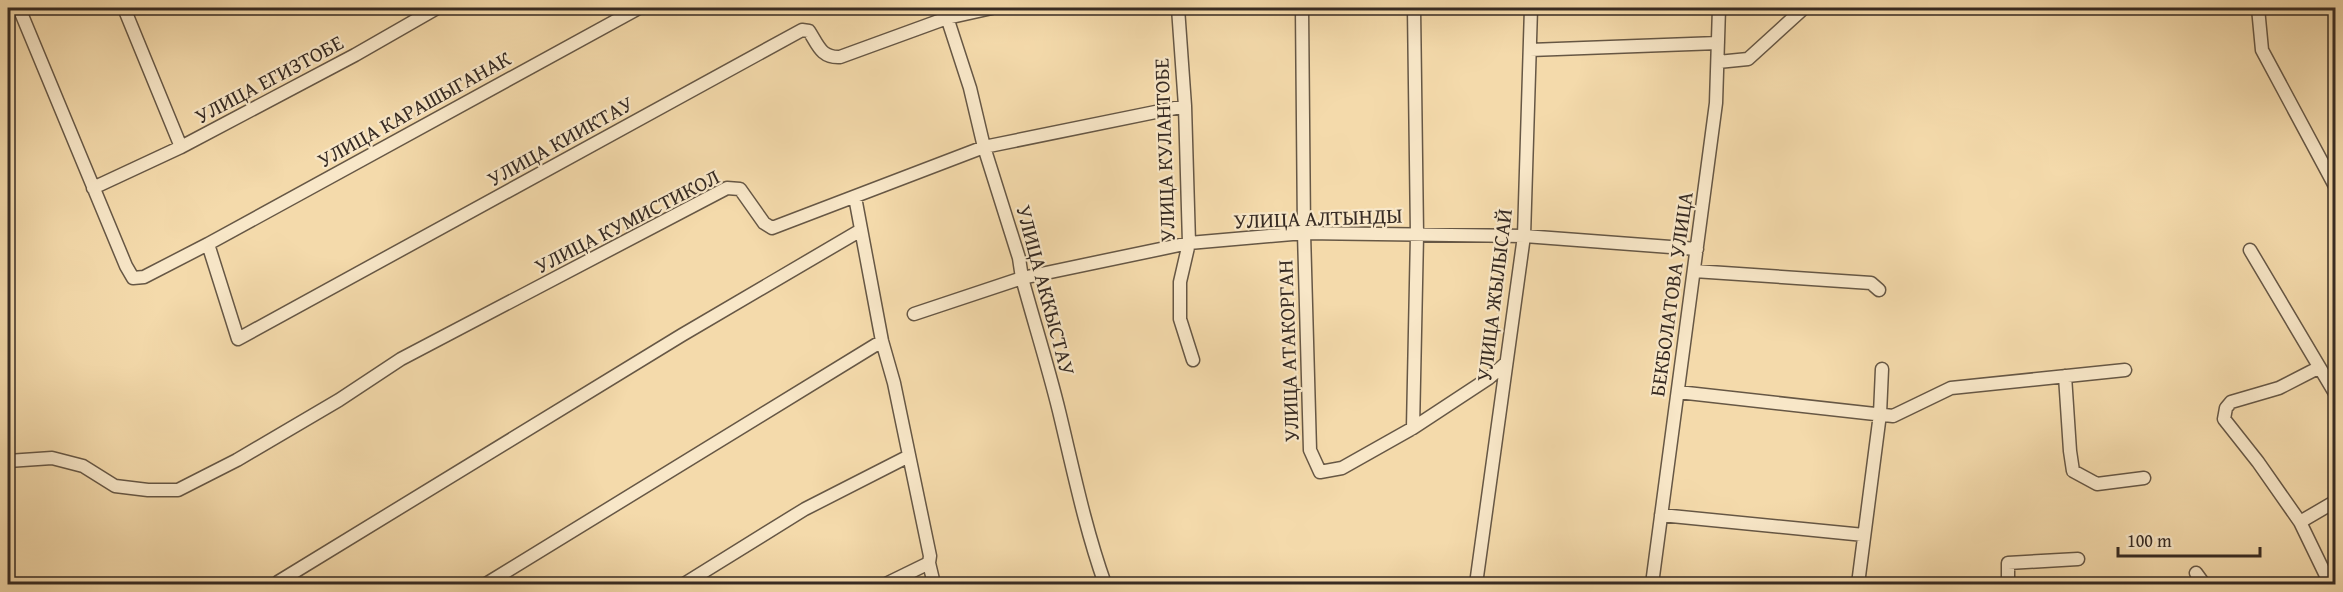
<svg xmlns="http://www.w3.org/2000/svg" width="2343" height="592" font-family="'Gentium Book Plus',serif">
	<rect width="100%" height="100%" fill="#f4daab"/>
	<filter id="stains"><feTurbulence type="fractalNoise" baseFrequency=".00333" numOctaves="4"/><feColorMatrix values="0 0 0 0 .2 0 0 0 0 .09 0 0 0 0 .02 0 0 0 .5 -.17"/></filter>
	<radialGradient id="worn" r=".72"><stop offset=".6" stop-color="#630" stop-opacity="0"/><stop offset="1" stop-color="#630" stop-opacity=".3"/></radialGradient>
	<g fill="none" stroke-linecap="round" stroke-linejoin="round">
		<defs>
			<path id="minor" d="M 19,8 L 126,266 L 133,278 L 144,277 L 208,244 L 639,8
				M 944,8 L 970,88 L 984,147 L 1019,258 L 1022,278 C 1034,322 1048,366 1059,411 C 1073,469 1085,528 1105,584
				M 1178,8 L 1185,106 L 1189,243 L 1180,282 L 1180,319 L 1193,360
				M 1302,8 L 1304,233 L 1310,450 L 1320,472 L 1342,468 L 1413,428 L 1489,378 L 1506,363
				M 2258,8 L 2262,50 L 2336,188
				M 1530,50 L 1718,43
				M 1718,62 L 1748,59 L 1804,8
				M 181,147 L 355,55 L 437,8
				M 93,188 L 181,147 L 124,8
				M 855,197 L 882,341 L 894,383 L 930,556 L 929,563 L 886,584
				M 208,244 L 238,339 L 802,30 L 809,31 C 818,45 821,58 840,57 L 947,18 L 992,8
				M 2250,250 L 2336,395
				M 1694,271 L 1871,283 L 1879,290
				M 914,314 L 1022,278 L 1189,243 L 1304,233 L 1524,236 L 1697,249
				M 2318,368 L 2279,388 L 2231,402 L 2226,408 L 2224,419 L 2258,462 L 2300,522 L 2330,584
				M 2065,376 L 2070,451 L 2073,471 L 2097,484 L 2144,478
				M 1678,392 L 1893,416 L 1951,388 L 2125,370
				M 1413,428 L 1417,235 L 1414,8
				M 8,461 L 52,458 L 83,466 L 115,486 L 148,490 L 178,490 L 237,460 L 339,400 L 401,359 L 727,188 L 740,189 L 764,223 L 772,228 L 984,147 L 1185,106
				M 1661,515 L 1864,535
				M 2300,522 L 2336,501
				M 929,563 L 934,584
				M 2196,573 L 2204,584
				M 278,582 L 682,335 L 861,230
				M 486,584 L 882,341
				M 684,584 L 805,509 L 909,456
				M 1476,584 L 1524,236 L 1531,8
				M 1652,584 L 1716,103 L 1719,8
				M 1858,584 L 1880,414 L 1882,369
				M 2008,584 L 2008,563 L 2078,559"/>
		</defs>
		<use href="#minor" stroke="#665745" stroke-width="15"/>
		<use href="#minor" stroke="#f8e7c8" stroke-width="12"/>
	</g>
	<g text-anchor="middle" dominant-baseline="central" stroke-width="4.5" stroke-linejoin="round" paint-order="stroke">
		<g font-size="21" fill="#372b23" stroke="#f8e7c8">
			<text transform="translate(269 79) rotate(-28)">УЛИЦА ЕГИЗТОБЕ</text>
			<text transform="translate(414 109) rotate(-29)">УЛИЦА КАРАШЫГАНАК</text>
			<text transform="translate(560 141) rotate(-29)">УЛИЦА КИИКТАУ</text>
			<text transform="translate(1164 150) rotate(-92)">УЛИЦА КУЛАНТОБЕ</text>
			<text transform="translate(1318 218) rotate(-2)">УЛИЦА АЛТЫНДЫ</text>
			<text transform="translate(627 221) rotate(-27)">УЛИЦА КУМИСТИКОЛ</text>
			<text transform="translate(1046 290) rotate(75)">УЛИЦА АККЫСТАУ</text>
			<text transform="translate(1671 294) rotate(-82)">БЕКБОЛАТОВА УЛИЦА</text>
			<text transform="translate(1494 295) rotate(-83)">УЛИЦА ЖЫЛЫСАЙ</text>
			<text transform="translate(1288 351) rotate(-92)">УЛИЦА АТАКОРГАН</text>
		</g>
	</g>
	<rect width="2343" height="592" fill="none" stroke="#f4daab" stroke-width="30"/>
	<rect x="9" y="9" width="2325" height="574" fill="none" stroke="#372b23" stroke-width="3"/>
	<rect x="15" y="15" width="2313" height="562" fill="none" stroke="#372b23" stroke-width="1.5"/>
	<path d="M2118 547v9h142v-9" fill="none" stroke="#372b23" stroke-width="3"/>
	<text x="2127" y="547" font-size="18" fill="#372b23" stroke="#f8e7c8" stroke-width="4.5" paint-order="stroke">100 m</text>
	<rect width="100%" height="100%" filter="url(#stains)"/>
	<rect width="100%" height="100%" fill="url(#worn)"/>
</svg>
